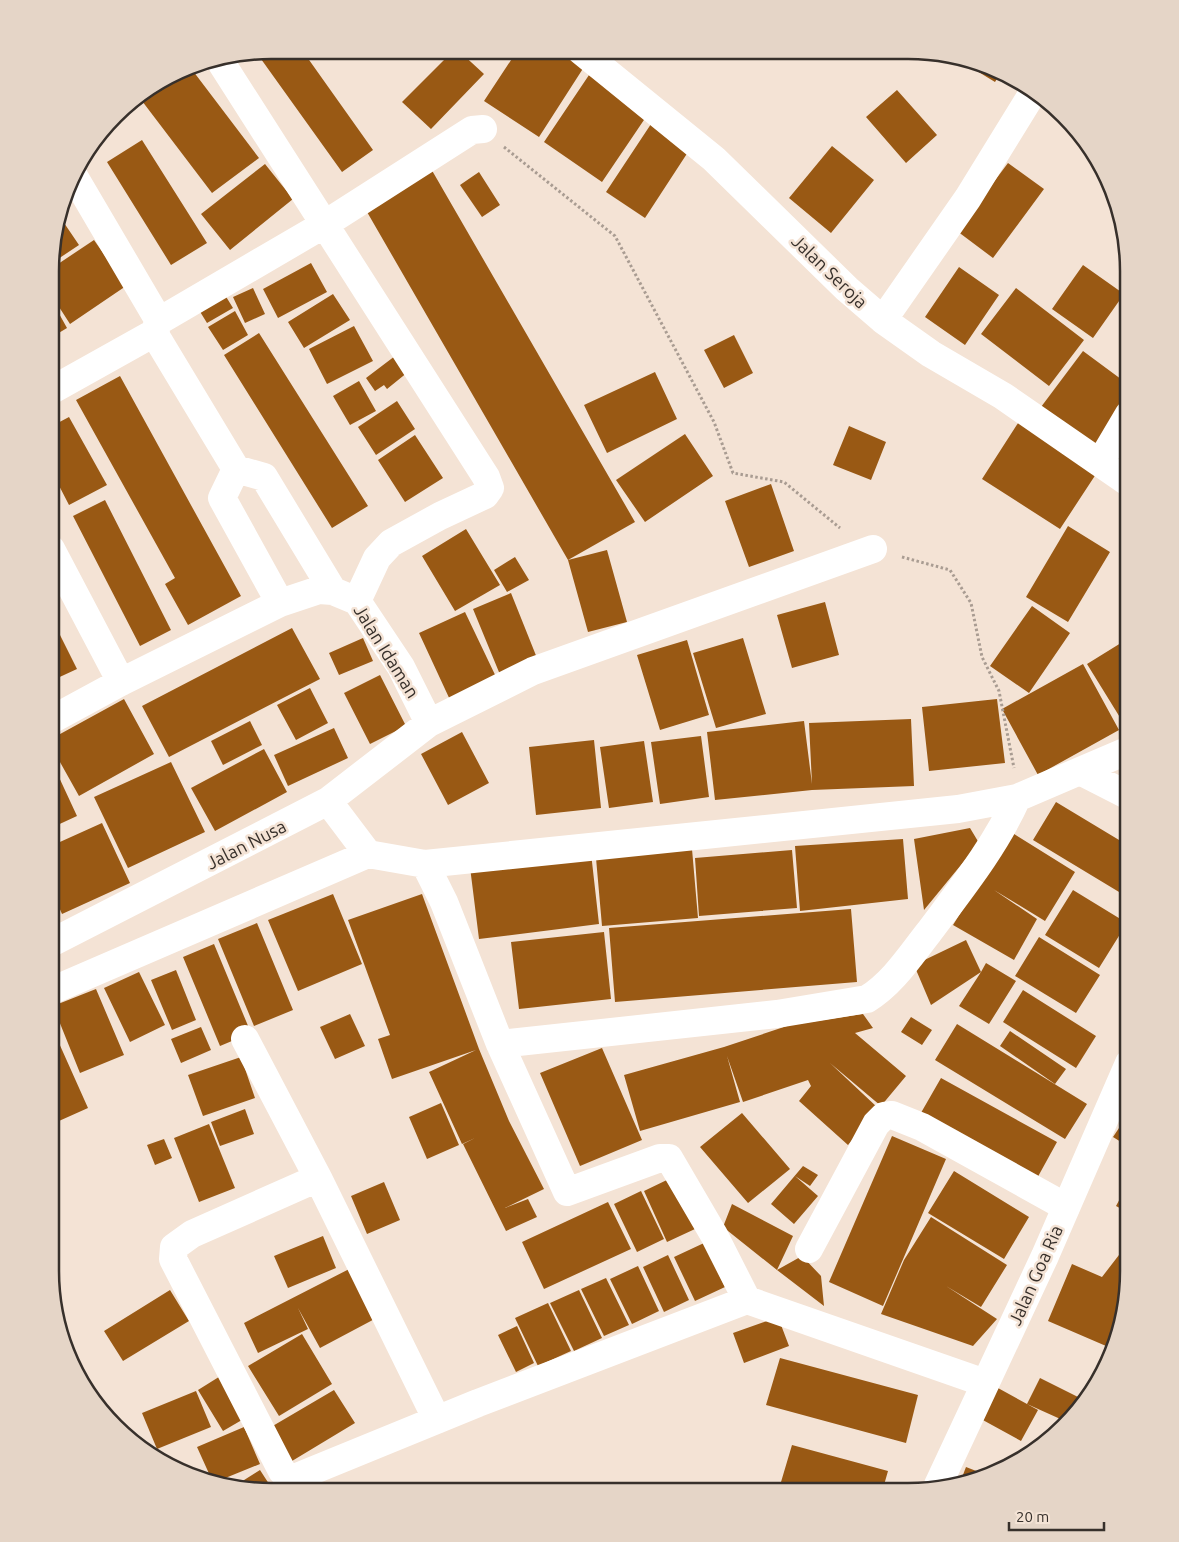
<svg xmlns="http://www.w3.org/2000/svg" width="1179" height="1542" font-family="Ubuntu,sans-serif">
	<rect width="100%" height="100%" fill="#f4e3d5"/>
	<path fill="#995914" d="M 271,50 L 302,50 L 373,150 L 342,172 L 256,52 Z
		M 453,51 L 459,51 L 484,74 L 431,129 L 402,102 Z
		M 517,51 L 559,51 L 584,67 L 539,137 L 484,101 Z
		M 954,57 L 992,67 L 1001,72 L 995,82 Z
		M 190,67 L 259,158 L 212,193 L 139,97 Z
		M 589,75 L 648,114 L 602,182 L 544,142 Z
		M 897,90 L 937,135 L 906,163 L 866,117 Z
		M 651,124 L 690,149 L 645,218 L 606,192 Z
		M 142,140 L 207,243 L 171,265 L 107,162 Z
		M 832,146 L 874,180 L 831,233 L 789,198 Z
		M 1008,163 L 1044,189 L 993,258 L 957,231 Z
		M 265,164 L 293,199 L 230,250 L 201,214 Z
		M 430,167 L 635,522 L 568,560 L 363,205 Z
		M 479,172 L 500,205 L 482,217 L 460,185 Z
		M 60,217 L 79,245 L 52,263 L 52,242 Z
		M 94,240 L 126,286 L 70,324 L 52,296 L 52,268 Z
		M 311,263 L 327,292 L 278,318 L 263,289 Z
		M 1083,265 L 1124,294 L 1093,338 L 1052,309 Z
		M 959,267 L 999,295 L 965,345 L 925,317 Z
		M 253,288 L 265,314 L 245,323 L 233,297 Z
		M 1016,288 L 1084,340 L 1049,386 L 981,334 Z
		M 333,294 L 350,320 L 304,348 L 288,322 Z
		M 225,295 L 233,308 L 207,323 L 199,310 Z
		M 52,301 L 67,328 L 52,337 Z
		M 235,311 L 248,335 L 223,350 L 208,327 Z
		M 354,326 L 373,361 L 327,384 L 309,349 Z
		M 259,333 L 368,506 L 332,528 L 224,355 Z
		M 734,335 L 753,373 L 724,388 L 704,350 Z
		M 1083,351 L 1129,385 L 1129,399 L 1094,446 L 1041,407 Z
		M 395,356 L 408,372 L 387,389 L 384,385 L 375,391 L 366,378 Z
		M 655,372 L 677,419 L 607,453 L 584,405 Z
		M 120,376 L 241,596 L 188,625 L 165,584 L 175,578 L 76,400 Z
		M 359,381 L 376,411 L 350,425 L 333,396 Z
		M 397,401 L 415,429 L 376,455 L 358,427 Z
		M 69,417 L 107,485 L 69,505 L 52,472 L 52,426 Z
		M 1020,420 L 1098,471 L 1060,529 L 982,479 Z
		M 849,426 L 886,442 L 871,480 L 833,465 Z
		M 685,434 L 713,476 L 645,522 L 616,480 Z
		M 415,435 L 443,478 L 405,502 L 378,460 Z
		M 1129,435 L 1129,468 L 1114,458 Z
		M 771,484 L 794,551 L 749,567 L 725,501 Z
		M 105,500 L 171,630 L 140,646 L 73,516 Z
		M 1068,526 L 1110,552 L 1068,622 L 1026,597 Z
		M 466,529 L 500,585 L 455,611 L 422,556 Z
		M 607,550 L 627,622 L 588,632 L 568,560 Z
		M 515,557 L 529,580 L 507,592 L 494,570 Z
		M 511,593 L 539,663 L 501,677 L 473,609 Z
		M 825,602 L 839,655 L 792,668 L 777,615 Z
		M 1032,606 L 1070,633 L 1029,693 L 990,666 Z
		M 465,612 L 498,681 L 451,702 L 419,633 Z
		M 51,617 L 77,669 L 51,681 Z
		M 292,628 L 320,679 L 169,757 L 142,706 Z
		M 363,638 L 373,661 L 339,675 L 329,653 Z
		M 743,638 L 766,714 L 716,728 L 693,653 Z
		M 1129,638 L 1129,732 L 1087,664 Z
		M 687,640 L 709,715 L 660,730 L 637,655 Z
		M 1083,664 L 1119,730 L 1038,775 L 1002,709 Z
		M 380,675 L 406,726 L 370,744 L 344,693 Z
		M 310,688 L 328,723 L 296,740 L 277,705 Z
		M 124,699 L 154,754 L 79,796 L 51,746 L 51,739 Z
		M 997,699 L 1005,763 L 929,771 L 922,707 Z
		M 911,719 L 914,786 L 812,790 L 715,800 L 707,732 L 804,721 L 812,784 L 809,723 Z
		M 250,721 L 262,745 L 223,765 L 211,741 Z
		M 334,728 L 348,758 L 288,786 L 274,755 Z
		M 462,732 L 489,783 L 448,805 L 421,754 Z
		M 701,736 L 709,797 L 660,804 L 651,742 Z
		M 594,740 L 601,808 L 536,815 L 529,747 Z
		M 644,741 L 653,802 L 609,808 L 600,747 Z
		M 264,749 L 287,792 L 215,831 L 191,788 Z
		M 51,760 L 77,816 L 51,828 Z
		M 171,762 L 205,832 L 128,868 L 94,797 Z
		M 1056,802 L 1129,846 L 1129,898 L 1033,840 Z
		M 102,823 L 130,883 L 62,914 L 51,889 L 51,846 Z
		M 970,828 L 979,843 L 924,910 L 914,839 Z
		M 1011,832 L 1075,872 L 1045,921 L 994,890 L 1037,919 L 1014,960 L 953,925 Z
		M 903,839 L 908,899 L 800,911 L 795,846 Z
		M 692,849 L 698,918 L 602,926 L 596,858 Z
		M 792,850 L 797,908 L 699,916 L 695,858 Z
		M 591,853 L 599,924 L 479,939 L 470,867 Z
		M 1073,890 L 1127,923 L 1099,968 L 1045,935 Z
		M 333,894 L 362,964 L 298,991 L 268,920 Z
		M 422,894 L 479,1049 L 509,1121 L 544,1189 L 505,1208 L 528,1199 L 537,1217 L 506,1231 L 463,1144 L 475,1138 L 462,1144 L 429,1072 L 476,1050 L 392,1079 L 378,1039 L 390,1035 L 348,920 Z
		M 851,909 L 857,982 L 615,1002 L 609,928 Z
		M 257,923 L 293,1010 L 254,1026 L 218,939 Z
		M 604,932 L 611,999 L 519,1009 L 511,942 Z
		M 1039,937 L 1100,975 L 1076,1013 L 1015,976 Z
		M 966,940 L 981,972 L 986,963 L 1016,981 L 989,1024 L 959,1006 L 981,972 L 931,1005 L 914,965 Z
		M 214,944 L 251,1033 L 220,1046 L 183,957 Z
		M 176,970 L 196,1020 L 172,1030 L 151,980 Z
		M 139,972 L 165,1025 L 130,1042 L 104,988 Z
		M 96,989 L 124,1055 L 80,1073 L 53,1006 Z
		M 1023,990 L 1096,1036 L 1076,1068 L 1003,1022 Z
		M 350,1014 L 365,1046 L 335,1059 L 320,1027 Z
		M 863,1014 L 873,1028 L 855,1033 L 906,1076 L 881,1106 L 830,1063 L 878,1108 L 848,1145 L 799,1101 L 811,1086 L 808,1080 L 743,1102 L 727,1056 L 740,1102 L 640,1131 L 624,1075 L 724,1047 L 790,1025 Z
		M 911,1017 L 932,1030 L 922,1045 L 901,1032 Z
		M 50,1023 L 88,1108 L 50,1125 Z
		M 957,1024 L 1087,1104 L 1065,1139 L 935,1060 Z
		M 201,1027 L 211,1050 L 181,1063 L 171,1039 Z
		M 1010,1031 L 1066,1069 L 1055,1084 L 1000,1046 Z
		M 602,1048 L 642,1140 L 580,1166 L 540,1073 Z
		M 241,1057 L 255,1098 L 203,1116 L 188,1075 Z
		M 941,1078 L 1057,1142 L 1035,1182 L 918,1118 Z
		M 441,1103 L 459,1145 L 427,1159 L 409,1117 Z
		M 245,1109 L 254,1134 L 220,1146 L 211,1122 Z
		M 742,1113 L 790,1169 L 748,1203 L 700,1147 Z
		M 1129,1113 L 1129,1147 L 1113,1137 Z
		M 209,1124 L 235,1188 L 199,1202 L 174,1138 Z
		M 892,1136 L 946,1159 L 883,1306 L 829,1282 Z
		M 164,1139 L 172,1158 L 155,1165 L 147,1145 Z
		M 803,1166 L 818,1175 L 810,1186 L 795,1176 L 818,1196 L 794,1224 L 771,1204 Z
		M 954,1171 L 1029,1217 L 1004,1259 L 928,1213 Z
		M 671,1178 L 695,1229 L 667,1242 L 644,1191 Z
		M 384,1182 L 400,1220 L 367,1234 L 351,1196 Z
		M 1129,1182 L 1129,1213 L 1116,1206 Z
		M 641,1191 L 664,1239 L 637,1252 L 614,1204 Z
		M 608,1202 L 631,1249 L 544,1289 L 522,1242 Z
		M 732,1204 L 793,1236 L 777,1270 L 723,1227 Z
		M 931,1217 L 1007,1265 L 981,1307 L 946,1286 L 997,1319 L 973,1346 L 881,1314 L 904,1260 Z
		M 323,1236 L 336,1268 L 288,1288 L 274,1256 Z
		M 1129,1242 L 1129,1286 L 1118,1337 L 1113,1349 L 1048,1321 L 1072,1264 L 1102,1277 Z
		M 704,1243 L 725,1287 L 695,1301 L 674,1257 Z
		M 668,1255 L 689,1300 L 664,1312 L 643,1267 Z
		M 802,1256 L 821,1276 L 824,1306 L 777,1270 Z
		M 357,1265 L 384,1314 L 320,1348 L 298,1308 L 308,1329 L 258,1353 L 244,1323 Z
		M 638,1266 L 659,1311 L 632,1324 L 610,1279 Z
		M 606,1278 L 629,1325 L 604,1336 L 581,1289 Z
		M 170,1290 L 189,1321 L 123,1361 L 104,1331 Z
		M 579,1290 L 602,1338 L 574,1351 L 550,1303 Z
		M 548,1303 L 571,1351 L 538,1366 L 515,1318 Z
		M 778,1317 L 789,1346 L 744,1363 L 733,1333 Z
		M 517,1326 L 534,1363 L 516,1372 L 498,1335 Z
		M 302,1334 L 332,1384 L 279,1416 L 248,1366 Z
		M 780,1358 L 918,1395 L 906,1443 L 766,1405 Z
		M 222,1375 L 247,1417 L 223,1431 L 198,1390 Z
		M 1040,1378 L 1086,1401 L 1067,1422 L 1027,1404 L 1038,1410 L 1021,1441 L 981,1419 L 998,1388 L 1027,1404 Z
		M 334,1390 L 355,1423 L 292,1461 L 271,1427 Z
		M 196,1391 L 211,1427 L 157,1449 L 142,1413 Z
		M 244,1427 L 260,1464 L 218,1481 L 211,1478 L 197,1447 Z
		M 792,1445 L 888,1471 L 882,1492 L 817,1492 L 781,1482 Z
		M 966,1467 L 984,1474 L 961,1480 Z
		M 260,1470 L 271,1487 L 266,1490 L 242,1490 L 233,1487 Z"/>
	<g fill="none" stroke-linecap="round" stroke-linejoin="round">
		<path stroke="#a99c92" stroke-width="3" stroke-dasharray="2.5 2.5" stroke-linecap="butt" d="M 504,147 L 615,236 L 714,422 L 733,473 L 784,482 L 840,528
			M 902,557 L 950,570 L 971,603 L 982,657 L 999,691 L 1014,768"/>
		<path stroke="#fff" stroke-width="28" d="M 581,51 L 714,159 L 847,289 L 883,320 L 931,354 L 1003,396 L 1100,463
			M 222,64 L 486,477 L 490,488 L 485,495 L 440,516 L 391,543 L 377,558 L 357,601
			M 75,178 L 159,321
			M 883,320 L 968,198 L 1034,91
			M 154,333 L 236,469 L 222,498 L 280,603
			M 52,390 L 154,333 L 159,321 L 325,224 L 472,130 L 483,129
			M 236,469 L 264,477 L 333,591
			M 1129,483 L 1100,463 L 1129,414
			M 51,549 L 121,682
			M 51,720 L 121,682 L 280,603 L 319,590 L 333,591 L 357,601 L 401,667 L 429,723
			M 1080,771 L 1129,796
			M 328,801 L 368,854
			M 425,864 L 444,902 L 500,1044 L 567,1192 L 660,1158 L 669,1158 L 714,1235 L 747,1300
			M 51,943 L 328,801 L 429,723 L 533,671 L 873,549
			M 51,991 L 368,854 L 425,864 L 958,809 L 1017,798 L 1129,750
			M 245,1039 L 318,1178 L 437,1420
			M 500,1044 L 777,1014 L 867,999 C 893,983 910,956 929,932 C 961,889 995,847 1017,798
			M 318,1178 L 192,1234 L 174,1247 L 173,1259 L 282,1471 L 289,1478 L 297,1477 L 478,1403 L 747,1300 L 985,1383
			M 809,1249 L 876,1124 L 884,1116 L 892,1115 L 922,1127 L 1066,1207"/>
		<path stroke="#fff" stroke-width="28" d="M 938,1485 L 1045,1256 L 1129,1063"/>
	</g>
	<g text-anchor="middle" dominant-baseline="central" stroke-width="5" stroke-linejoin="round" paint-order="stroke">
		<g font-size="18" fill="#37302b" stroke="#f4e3d5">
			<text transform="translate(830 271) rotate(44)">Jalan Seroja</text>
			<text transform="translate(387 651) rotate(58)">Jalan Idaman</text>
			<text transform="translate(246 844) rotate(-27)">Jalan Nusa</text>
			<text transform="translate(1035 1275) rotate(-66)">Jalan Goa Ria</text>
		</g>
	</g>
	<path d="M0 0H1179V1542H0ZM271 59H908A212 212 0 0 1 1120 271V1271A212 212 0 0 1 908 1483H271A212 212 0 0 1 59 1271V271A212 212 0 0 1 271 59Z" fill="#e5d5c7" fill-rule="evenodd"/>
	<path fill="none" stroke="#37302b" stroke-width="2.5" d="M271 59H908A212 212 0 0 1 1120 271V1271A212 212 0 0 1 908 1483H271A212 212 0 0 1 59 1271V271A212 212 0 0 1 271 59Z"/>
	<path d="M1009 1522v8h95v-8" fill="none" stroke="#37302b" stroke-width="2.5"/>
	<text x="1016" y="1522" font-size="15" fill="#37302b" stroke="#f4e3d5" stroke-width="4" paint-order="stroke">20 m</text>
</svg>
